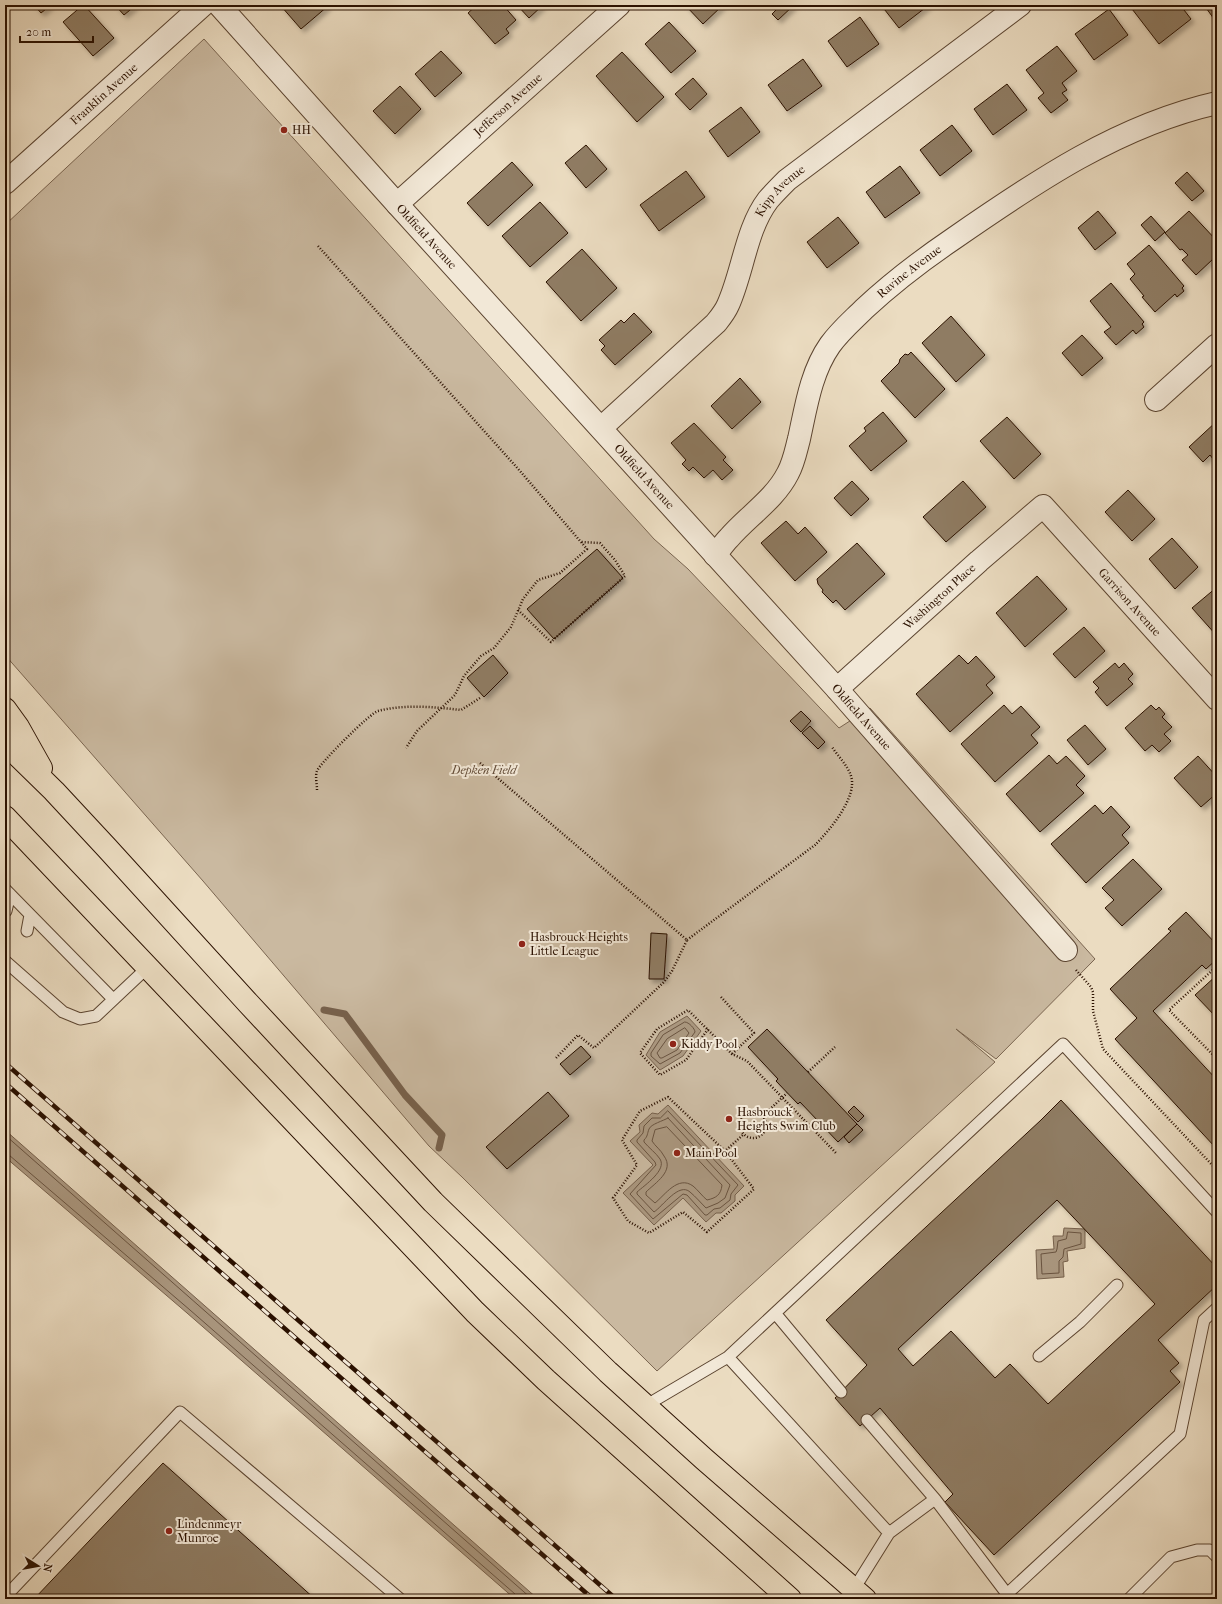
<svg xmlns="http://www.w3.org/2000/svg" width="1222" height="1604" font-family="'IM FELL French Canon',serif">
	<defs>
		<filter id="shadow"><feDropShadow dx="3.5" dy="3.5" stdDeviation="2" flood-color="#0004"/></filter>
	</defs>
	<rect width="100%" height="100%" fill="#ebdcc1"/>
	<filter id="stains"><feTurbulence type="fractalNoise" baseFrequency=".005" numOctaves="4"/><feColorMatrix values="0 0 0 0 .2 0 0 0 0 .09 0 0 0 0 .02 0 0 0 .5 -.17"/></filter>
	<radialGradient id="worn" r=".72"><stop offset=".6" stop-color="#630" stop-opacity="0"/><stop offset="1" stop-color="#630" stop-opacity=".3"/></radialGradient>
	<path fill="#cab9a0" stroke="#7a6550" d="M 204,39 L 654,539 L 688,569 L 839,728 L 870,708 L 1095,959 L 996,1059 L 956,1029 L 995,1062 L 657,1371 L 462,1177 L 429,1146 L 203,881 L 5,655 L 5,225 Z"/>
	<path fill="#aa977f" stroke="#77614c" d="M 687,1016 L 701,1031 L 683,1056 L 660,1070 L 646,1055 L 660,1032 Z
		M 668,1105 L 744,1186 L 735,1195 L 735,1201 L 721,1213 L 716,1213 L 706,1222 L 683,1198 L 654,1225 L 623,1193 L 653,1165 L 630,1141 L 640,1132 L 639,1125 L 652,1113 L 658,1114 Z
		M 5,1130 L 538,1599 L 515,1599 L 187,1313 L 5,1157 Z
		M 1064,1228 L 1085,1229 L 1085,1248 L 1067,1251 L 1068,1261 L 1063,1262 L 1064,1277 L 1037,1279 L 1036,1250 L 1054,1249 L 1053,1236 L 1063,1236 Z"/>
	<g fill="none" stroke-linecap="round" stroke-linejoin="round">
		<path stroke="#6a5440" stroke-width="1" d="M 685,1022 C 689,1022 695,1029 695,1032 L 680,1053 L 660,1064 L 651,1056 L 651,1053 L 663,1035 Z
			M 685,1028 L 689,1033 L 677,1050 L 662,1058 L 660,1058 L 657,1053 L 667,1039 Z
			M 668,1111 L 738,1185 L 731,1194 L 730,1200 L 720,1208 L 714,1209 L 707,1215 L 705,1215 L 687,1195 L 683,1194 L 653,1219 L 630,1194 L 656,1165 L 655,1162 L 637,1142 L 637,1140 L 643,1133 L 644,1126 L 652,1118 L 660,1118 Z
			M 668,1118 L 730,1185 L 725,1198 L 718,1203 L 706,1208 C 701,1203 696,1197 690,1192 C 679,1182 663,1206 654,1212 L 637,1194 L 637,1192 C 645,1185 667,1170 660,1159 C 656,1153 649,1148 644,1142 L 644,1140 C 648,1136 647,1134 649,1129 C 651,1124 663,1121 668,1118 Z
			M 667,1127 L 722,1185 C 721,1195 716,1198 707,1200 C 702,1196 698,1190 693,1186 C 678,1175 665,1195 655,1203 L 646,1195 L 646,1192 C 655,1183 675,1171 664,1156 C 661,1150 655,1146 652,1141 L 655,1130 Z
			M 5,1135 L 532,1599
			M 5,1154 L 9,1155 L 190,1310 L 515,1594 L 517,1599
			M 1068,1232 L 1081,1233 L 1081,1244 L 1064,1249 L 1063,1257 L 1059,1261 L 1059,1273 L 1042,1274 L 1041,1254 L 1056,1252 L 1057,1249 L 1058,1241 L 1066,1239 Z"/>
		<path stroke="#77614c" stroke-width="7" d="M 324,1010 L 345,1014 L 405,1095 L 442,1135 L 439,1148"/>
	</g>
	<path fill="#8f7b64" stroke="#2b1100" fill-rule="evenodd" filter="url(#shadow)" d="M 34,5 L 51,5 L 41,13 Z
		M 83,5 L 84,5 L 114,38 L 93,56 L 63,22 Z
		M 115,5 L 136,5 L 124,15 Z
		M 282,5 L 327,5 L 328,6 L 301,29 L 281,6 Z
		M 477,5 L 503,5 L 516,20 L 506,29 L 509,33 L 495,44 L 468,13 Z
		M 517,5 L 543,5 L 529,18 Z
		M 685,5 L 723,5 L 703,24 Z
		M 774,5 L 794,5 L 778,20 L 772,14 L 777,9 Z
		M 881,5 L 929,5 L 899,28 Z
		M 1129,5 L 1184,5 L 1186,8 L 1184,10 L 1191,19 L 1159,44 Z
		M 1204,5 L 1217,5 L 1217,17 L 1214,19 Z
		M 1109,9 L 1128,35 L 1094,60 L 1075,34 Z
		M 860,17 L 879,44 L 847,67 L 828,41 Z
		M 669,22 L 696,51 L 671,73 L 645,44 Z
		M 1057,46 L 1077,71 L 1062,83 L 1067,90 L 1062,93 L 1068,100 L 1051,113 L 1038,98 L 1044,93 L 1026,70 Z
		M 441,51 L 462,73 L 435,97 L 415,74 Z
		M 622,52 L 664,97 L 637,122 L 596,76 Z
		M 803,59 L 822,86 L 787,111 L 768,85 Z
		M 693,78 L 707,94 L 690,110 L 675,94 Z
		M 1007,84 L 1027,110 L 993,135 L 974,109 Z
		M 400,86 L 421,109 L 395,134 L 373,111 Z
		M 741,107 L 760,132 L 728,157 L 709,131 Z
		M 952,125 L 972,151 L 940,176 L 920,150 Z
		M 586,145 L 607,169 L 586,188 L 565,163 Z
		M 512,162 L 533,185 L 488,226 L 467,203 Z
		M 900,166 L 920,193 L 885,218 L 866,192 Z
		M 686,171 L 705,197 L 659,231 L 640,205 Z
		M 1187,172 L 1204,191 L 1192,201 L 1175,183 Z
		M 540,202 L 568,233 L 530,267 L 502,236 Z
		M 1098,211 L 1116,233 L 1095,250 L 1078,228 Z
		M 1189,211 L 1217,241 L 1217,261 L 1216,262 L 1213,259 L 1196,275 L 1182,260 L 1188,255 L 1182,249 L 1180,250 L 1165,233 Z
		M 1151,216 L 1165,232 L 1155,241 L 1141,225 Z
		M 838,217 L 859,243 L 827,268 L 807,242 Z
		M 1149,245 L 1184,286 L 1182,288 L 1184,291 L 1177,297 L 1175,294 L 1155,312 L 1142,297 L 1144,296 L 1130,279 L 1135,274 L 1127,264 Z
		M 582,249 L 617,288 L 581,321 L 546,282 Z
		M 1111,283 L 1144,322 L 1142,324 L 1144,327 L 1136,334 L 1133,330 L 1116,345 L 1104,332 L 1111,327 L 1090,301 Z
		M 634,313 L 652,332 L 615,365 L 601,350 L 605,346 L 599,340 L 621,320 L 624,323 Z
		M 951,316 L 985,355 L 956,382 L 922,343 Z
		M 1082,335 L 1103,358 L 1082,376 L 1062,353 Z
		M 911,352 L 945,389 L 915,418 L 881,381 L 899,363 L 900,359 L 905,354 L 908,355 Z
		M 740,378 L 761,402 L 732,429 L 711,406 Z
		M 883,412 L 907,441 L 871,471 L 849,446 L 866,431 L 864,428 Z
		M 1007,417 L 1041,454 L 1014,479 L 980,441 Z
		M 1217,421 L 1217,464 L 1210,455 L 1203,462 L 1189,447 Z
		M 694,423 L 726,457 L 723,460 L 733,470 L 722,480 L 713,470 L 704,478 L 693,467 L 689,471 L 682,464 L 686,460 L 671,443 Z
		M 852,481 L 869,499 L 851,516 L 834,498 Z
		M 963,481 L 986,507 L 946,542 L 923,517 Z
		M 1128,490 L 1155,519 L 1132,541 L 1105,512 Z
		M 786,521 L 798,534 L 805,527 L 827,552 L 795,581 L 761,543 Z
		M 1172,538 L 1198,567 L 1175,589 L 1149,559 Z
		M 857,543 L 885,574 L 845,610 L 836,600 L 833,603 L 822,592 L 823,590 L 818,584 L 817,579 Z
		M 597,549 L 623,578 L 554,639 L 527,609 Z
		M 1037,576 L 1067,609 L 1025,647 L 996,613 Z
		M 1217,587 L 1217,636 L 1192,608 Z
		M 1084,627 L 1105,651 L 1075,678 L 1053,654 Z
		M 493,655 L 508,673 L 484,697 L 467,678 Z
		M 959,655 L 968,664 L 976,656 L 995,677 L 986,685 L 993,693 L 950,732 L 916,694 Z
		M 1115,663 L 1119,668 L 1124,663 L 1133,674 L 1128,679 L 1133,684 L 1107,706 L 1095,692 L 1099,688 L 1093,682 Z
		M 1004,705 L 1012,714 L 1021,706 L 1040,727 L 1031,735 L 1038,743 L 995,782 L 961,744 Z
		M 1151,705 L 1156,710 L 1159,707 L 1165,714 L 1162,717 L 1172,727 L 1164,734 L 1171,741 L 1159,752 L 1152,745 L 1145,751 L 1125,728 Z
		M 801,711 L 811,721 L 801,732 L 790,721 Z
		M 1085,725 L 1106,749 L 1088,765 L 1067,740 Z
		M 810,726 L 825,742 L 818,749 L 802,733 Z
		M 1049,755 L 1057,764 L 1066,756 L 1085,776 L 1076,785 L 1084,793 L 1040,832 L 1006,794 Z
		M 1198,756 L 1217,777 L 1217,793 L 1201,807 L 1174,778 Z
		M 1095,805 L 1103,814 L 1111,806 L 1130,827 L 1122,835 L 1129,843 L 1086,883 L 1051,844 Z
		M 1217,815 L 1217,825 L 1212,820 Z
		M 1133,859 L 1162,889 L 1122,926 L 1105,908 L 1114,900 L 1102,888 Z
		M 1186,912 L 1217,945 L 1217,959 L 1206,969 L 1202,965 L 1153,1011 L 1217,1080 L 1217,1145 L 1215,1147 L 1115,1039 L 1137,1018 L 1110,989 L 1171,931 L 1168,929 Z
		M 651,933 L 667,934 L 664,979 L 649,979 Z
		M 1217,975 L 1217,1018 L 1195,995 Z
		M 767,1029 L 857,1124 L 838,1142 L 800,1102 L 798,1104 L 776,1081 L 778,1079 L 748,1047 Z
		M 581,1046 L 591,1057 L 570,1075 L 560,1064 Z
		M 548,1092 L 569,1116 L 507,1169 L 486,1147 Z
		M 1061,1100 L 1217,1268 L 1217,1285 L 1158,1340 L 1179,1363 L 1170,1371 L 1180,1382 L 994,1555 L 945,1502 L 953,1494 L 880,1408 L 860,1426 L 835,1398 L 867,1365 L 826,1320 L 1041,1120 ZM 1057,1200 L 1155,1304 L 1048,1404 L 1010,1364 L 995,1378 L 951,1331 L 913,1366 L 898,1349 Z
		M 854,1106 L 864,1116 L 858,1122 L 848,1112 Z
		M 857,1124 L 863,1130 L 849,1143 L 844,1137 Z
		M 163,1463 L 315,1599 L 34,1599 Z"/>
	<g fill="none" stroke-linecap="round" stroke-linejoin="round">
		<defs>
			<path id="service" d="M 5,889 L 113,999
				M 6,911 L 10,894
				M 27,931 L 30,915
				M 5,961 L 63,1012 L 80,1019 L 96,1016 L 148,967
				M 775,1313 L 841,1392
				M 1039,1356 L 1080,1322 L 1117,1285
				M 645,1406 L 728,1357
				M 867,1420 L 935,1499
				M 889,1533 L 728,1357 L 1063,1044 L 1217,1212
				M 854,1589 L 889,1533 L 935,1499 L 1007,1594 L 1180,1434 L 1204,1320 L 1217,1308
				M 5,1597 L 180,1412 L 400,1599
				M 1129,1599 L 1171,1557 L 1197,1550 L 1210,1550 L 1217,1557"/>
			<g id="minor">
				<path id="s1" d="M 219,5 L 397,204 L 837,689 L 1066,950"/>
				<path id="s2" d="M 5,183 L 203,5"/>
				<path id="s3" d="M 397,204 L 619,5"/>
				<path d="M 1156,400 L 1217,345"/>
				<path id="s4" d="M 601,428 L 716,323 C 720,318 725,312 728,305 C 743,272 746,229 768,200 C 774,193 781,186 787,180 L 1020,5"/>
				<path id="s5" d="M 715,555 C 720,549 724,543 729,538 C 748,516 775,499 788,473 C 794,462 796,450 799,439 C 806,407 811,372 830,345 C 840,331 852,321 864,309 C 892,283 922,260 953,239 C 1035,182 1119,125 1217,103"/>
				<path id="s6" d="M 837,689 L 979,561 L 1043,506 L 1217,699"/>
			</g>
			<path id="trunk" d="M 5,709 L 18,727 L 41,768
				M 5,743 L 54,791 L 107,848 L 248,1003 L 433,1202 L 608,1372 L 704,1459 L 865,1599
				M 5,817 L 475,1312 L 546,1380 L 790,1599"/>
		</defs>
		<use href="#service" stroke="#5b4430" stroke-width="13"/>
		<use href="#minor" stroke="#5b4430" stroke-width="24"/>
		<use href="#trunk" stroke="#2b1100" stroke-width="24"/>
		<path stroke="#2b1100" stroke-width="2.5" stroke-dasharray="1 2" stroke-linecap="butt" d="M 318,246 L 520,471 L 587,549 L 560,573 L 538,580 L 523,599 L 511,627 L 494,648 L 481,656 L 464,676 L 455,695 L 417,731 L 406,748
			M 518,610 L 551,642 L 625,576 L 615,560 L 600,543 L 581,542
			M 480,763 L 687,940 L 672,971 L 664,982 L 594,1048 L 578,1035 L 556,1058
			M 317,790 C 317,784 315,776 317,771 C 320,763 370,713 378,711 C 404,704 435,707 461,710 L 480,698
			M 687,940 L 815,845 C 829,831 858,797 851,776 C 848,766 838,756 832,747
			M 1217,966 L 1169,1010 L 1217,1059
			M 1076,970 L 1091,987 L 1093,992 L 1093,1011 L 1103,1049 L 1215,1168 L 1217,1166
			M 721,997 L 754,1033 L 732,1054
			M 708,1029 L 686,1060 L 660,1075 L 640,1053 L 657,1029 L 688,1010 L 732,1054 L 747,1061 L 836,1153
			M 808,1072 L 835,1047
			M740 1125a13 13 0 1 1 26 0a13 13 0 1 1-26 0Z
			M 763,1116 L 787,1093
			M 725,1151 L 668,1097 L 640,1111 L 622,1140 L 637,1165 L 613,1198 L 628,1221 L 649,1233 L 683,1212 L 707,1232 L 754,1189 L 725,1151 L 744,1134"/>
		<use href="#service" stroke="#f2e8d7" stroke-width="11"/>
		<use href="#minor" stroke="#f2e8d7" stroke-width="22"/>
		<use href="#trunk" stroke="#ebdcc1" stroke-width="22"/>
		<defs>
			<path id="rail" d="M 5,1063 L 616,1599
				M 5,1083 L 593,1599"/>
		</defs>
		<use href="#rail" stroke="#2b1100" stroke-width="4.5"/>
		<use href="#rail" stroke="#f2e8d7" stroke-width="3" stroke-dasharray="9" stroke-linecap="butt"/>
	</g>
	<g fill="#8f2418" stroke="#f2e8d7" stroke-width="1.5">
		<circle cx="284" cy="130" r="4"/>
		<circle cx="522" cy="944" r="4"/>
		<circle cx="673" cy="1044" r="4"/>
		<circle cx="729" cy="1119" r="4"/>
		<circle cx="677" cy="1153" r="4"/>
		<circle cx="169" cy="1531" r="4"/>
	</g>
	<g text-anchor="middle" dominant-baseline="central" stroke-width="4" stroke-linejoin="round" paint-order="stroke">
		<g font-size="12" fill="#2b1100" stroke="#f2e8d7">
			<text stroke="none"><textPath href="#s2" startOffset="133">Franklin Avenue</textPath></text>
			<text stroke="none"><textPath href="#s3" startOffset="149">Jefferson Avenue</textPath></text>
			<text stroke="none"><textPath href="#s4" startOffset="305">Kipp Avenue</textPath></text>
			<text stroke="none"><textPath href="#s1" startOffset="311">Oldfield Avenue</textPath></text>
			<text stroke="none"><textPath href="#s5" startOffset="354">Ravine Avenue</textPath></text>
			<text stroke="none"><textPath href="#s1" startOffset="635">Oldfield Avenue</textPath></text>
			<text stroke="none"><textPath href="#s6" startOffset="138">Washington Place</textPath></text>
			<text stroke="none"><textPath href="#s6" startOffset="405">Garrison Avenue</textPath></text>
			<text stroke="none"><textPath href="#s1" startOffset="959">Oldfield Avenue</textPath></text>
		</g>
		<g font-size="12" fill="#2b1100" stroke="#f2e8d7" text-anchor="start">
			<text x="292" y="130">HH</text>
			<text x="530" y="937">Hasbrouck Heights<tspan x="530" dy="14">Little League</tspan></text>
			<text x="681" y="1044">Kiddy Pool</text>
			<text x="737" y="1112">Hasbrouck<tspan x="737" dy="14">Heights Swim Club</tspan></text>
			<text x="685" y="1153">Main Pool</text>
			<text x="177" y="1524">Lindenmeyr<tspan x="177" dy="14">Munroe</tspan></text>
		</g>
		<g font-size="12" font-style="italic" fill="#634c38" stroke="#f2e8d7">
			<text x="484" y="770">Depken Field</text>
		</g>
	</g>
	<rect width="1222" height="1604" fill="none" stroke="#ebdcc1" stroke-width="20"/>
	<rect x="6" y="6" width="1210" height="1592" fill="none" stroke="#2b1100" stroke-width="2"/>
	<rect x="10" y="10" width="1202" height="1584" fill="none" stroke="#2b1100"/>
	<g transform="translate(38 1566) rotate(101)" stroke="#f2e8d7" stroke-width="3" paint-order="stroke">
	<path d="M0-3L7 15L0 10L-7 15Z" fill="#2b1100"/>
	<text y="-6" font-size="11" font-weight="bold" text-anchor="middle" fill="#2b1100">N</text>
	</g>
	<path d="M20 36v6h73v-6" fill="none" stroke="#2b1100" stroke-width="2"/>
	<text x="26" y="36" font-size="12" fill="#2b1100" stroke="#f2e8d7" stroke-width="3" paint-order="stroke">20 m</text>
	<rect width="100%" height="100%" filter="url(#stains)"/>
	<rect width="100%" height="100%" fill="url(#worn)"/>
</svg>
